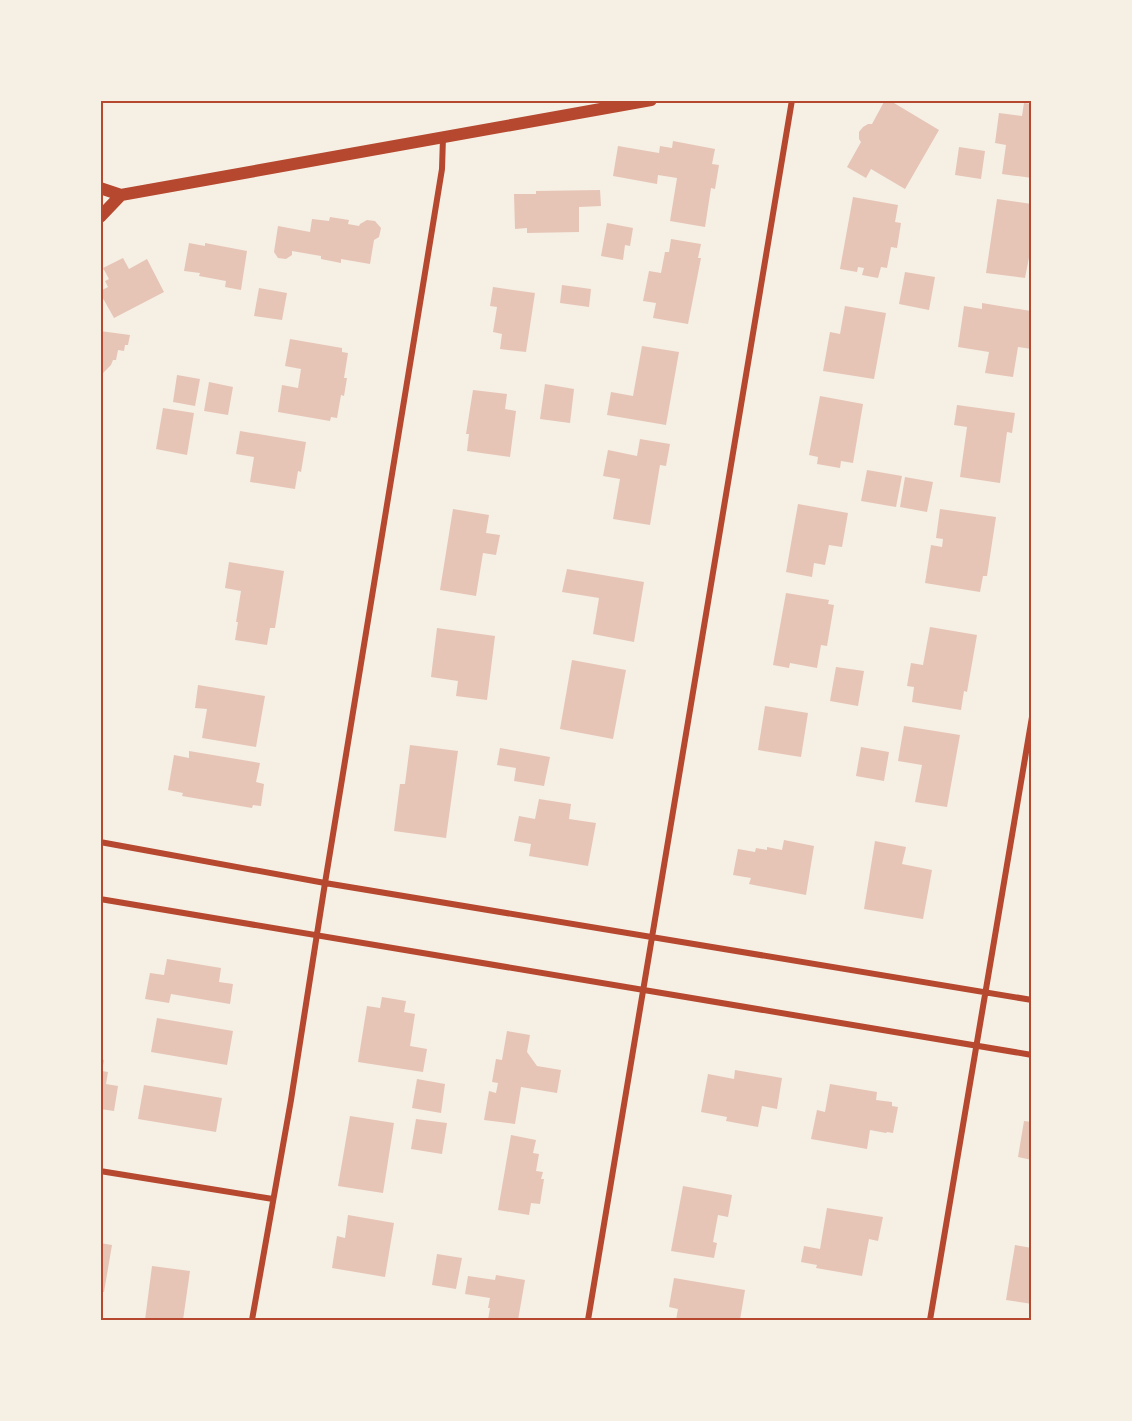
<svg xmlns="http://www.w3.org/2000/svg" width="1132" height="1421" font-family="'IBM Plex Sans',sans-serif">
	<rect width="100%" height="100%" fill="#f6efe4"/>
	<path fill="#e6c5b7" d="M 885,100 L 889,100 L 939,130 L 905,189 L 871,169 L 866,178 L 847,167 L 861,142 L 859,139 L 859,132 L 863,127 L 868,124 L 872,124 Z
		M 1024,103 L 1032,104 L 1032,178 L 1002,174 L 1006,145 L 995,143 L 999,113 L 1022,116 Z
		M 673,141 L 715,149 L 712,164 L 719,165 L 715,189 L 711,188 L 705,227 L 670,221 L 677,178 L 658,175 L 657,184 L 613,176 L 618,146 L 659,153 L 660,146 L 672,148 Z
		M 959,147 L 985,151 L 981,179 L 955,175 Z
		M 600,190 L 601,206 L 579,207 L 579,232 L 527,233 L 527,228 L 515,229 L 514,194 L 536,194 L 536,191 Z
		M 853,197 L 898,205 L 895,222 L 901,223 L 897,248 L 891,247 L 887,268 L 881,267 L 878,278 L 862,275 L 864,268 L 858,267 L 857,272 L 840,269 Z
		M 997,199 L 1032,204 L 1032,242 L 1025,278 L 986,273 Z
		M 330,217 L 349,220 L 348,224 L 359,226 L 360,224 L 367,220 L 375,221 L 381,228 L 379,237 L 374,240 L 370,264 L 341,259 L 341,263 L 321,259 L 321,256 L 292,251 L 292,255 L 286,259 L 278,258 L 274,252 L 278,226 L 310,232 L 312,219 L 329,221 Z
		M 607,223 L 633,228 L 630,246 L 625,245 L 623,260 L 601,256 Z
		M 671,239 L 701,244 L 698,258 L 701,258 L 688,324 L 653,318 L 656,303 L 643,301 L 649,271 L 661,273 L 665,252 L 669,252 Z
		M 189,243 L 205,246 L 205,243 L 247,251 L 241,290 L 225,287 L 226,281 L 199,276 L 200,273 L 184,271 Z
		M 123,258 L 129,269 L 147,259 L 164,292 L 114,318 L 100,293 L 100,291 L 108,287 L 105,281 L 109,279 L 103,268 Z
		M 905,272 L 935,277 L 929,310 L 899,304 Z
		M 562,285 L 591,289 L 589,307 L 560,303 Z
		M 493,287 L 535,293 L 526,352 L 500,349 L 502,334 L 493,332 L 497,307 L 490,306 Z
		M 259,288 L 287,293 L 282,320 L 254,316 Z
		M 982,303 L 1031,311 L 1029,327 L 1032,328 L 1032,349 L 1018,347 L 1013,377 L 985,373 L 989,352 L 958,347 L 964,306 L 982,309 Z
		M 845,306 L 886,313 L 874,379 L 823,371 L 830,332 L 840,334 Z
		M 100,331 L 130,335 L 128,345 L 125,345 L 124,351 L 118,350 L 116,360 L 113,360 L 111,365 L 102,374 L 100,374 Z
		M 290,339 L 342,348 L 342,352 L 348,353 L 344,378 L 347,378 L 344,396 L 341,395 L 337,418 L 331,417 L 330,421 L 278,412 L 282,385 L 298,388 L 301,369 L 285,366 Z
		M 642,346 L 679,352 L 666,425 L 607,415 L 611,392 L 633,396 Z
		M 177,375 L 200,379 L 195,406 L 173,402 Z
		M 209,382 L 233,387 L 228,415 L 204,411 Z
		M 545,384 L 574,389 L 570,423 L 540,419 Z
		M 473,390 L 507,394 L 505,409 L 516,411 L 510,457 L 467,451 L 469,434 L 466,434 Z
		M 820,396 L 863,404 L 853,463 L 841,461 L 840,468 L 817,464 L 818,457 L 809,455 Z
		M 957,405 L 1015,413 L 1012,433 L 1007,432 L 1000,483 L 960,477 L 967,427 L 954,425 Z
		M 163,408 L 194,413 L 187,455 L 156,449 Z
		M 240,431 L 306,442 L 301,472 L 298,471 L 295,489 L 250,482 L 254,457 L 236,454 Z
		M 640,439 L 670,444 L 666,466 L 660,465 L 650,525 L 613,519 L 620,479 L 603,476 L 608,450 L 637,456 Z
		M 867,470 L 902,476 L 896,507 L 861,501 Z
		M 905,477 L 933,482 L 927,512 L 900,507 Z
		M 798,504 L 848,513 L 842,547 L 829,545 L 825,565 L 814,563 L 812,577 L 786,572 Z
		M 453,509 L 489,515 L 486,533 L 500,535 L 496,555 L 483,553 L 476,596 L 440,590 Z
		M 940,509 L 996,517 L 987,576 L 983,576 L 980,592 L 925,583 L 931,545 L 942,547 L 943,539 L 936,538 Z
		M 229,562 L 284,571 L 275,628 L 270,628 L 267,645 L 235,640 L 238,622 L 236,622 L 241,591 L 225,588 Z
		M 567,569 L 644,582 L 634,642 L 593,634 L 599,598 L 562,592 Z
		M 786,593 L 829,600 L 828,604 L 834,605 L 827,646 L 821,645 L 817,668 L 790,663 L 789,668 L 773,665 Z
		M 930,627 L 977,635 L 967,692 L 964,691 L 961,710 L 912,702 L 914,687 L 907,686 L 911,663 L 923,665 Z
		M 437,628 L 495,636 L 487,700 L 456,696 L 458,681 L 431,677 Z
		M 572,660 L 626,670 L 613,739 L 560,729 Z
		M 836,667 L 864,671 L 858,706 L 830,701 Z
		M 198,685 L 265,696 L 256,747 L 202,738 L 207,709 L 195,708 Z
		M 765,706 L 808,713 L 801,757 L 758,750 Z
		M 904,726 L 960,735 L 947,807 L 915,802 L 922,765 L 898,761 Z
		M 410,745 L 458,751 L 446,838 L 394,831 L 400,784 L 405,784 Z
		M 861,747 L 889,752 L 884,781 L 856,776 Z
		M 500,748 L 550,757 L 544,786 L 514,781 L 516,768 L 497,765 Z
		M 189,751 L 260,763 L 256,782 L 264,784 L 261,806 L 253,805 L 252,808 L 182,796 L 183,793 L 168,790 L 174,755 L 189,758 Z
		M 539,799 L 571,804 L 569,819 L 596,823 L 588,866 L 529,856 L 531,844 L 514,841 L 519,816 L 535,819 Z
		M 784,840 L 814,846 L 806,895 L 749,884 L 751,878 L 733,875 L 738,849 L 755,852 L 756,848 L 767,850 L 767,847 L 782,850 Z
		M 875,841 L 906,847 L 902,864 L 932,870 L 923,919 L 864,909 Z
		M 167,959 L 221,968 L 219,982 L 233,984 L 230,1004 L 171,994 L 169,1003 L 145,999 L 150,973 L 164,975 Z
		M 382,997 L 406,1001 L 404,1012 L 415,1014 L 410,1046 L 427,1049 L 423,1072 L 358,1062 L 367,1006 L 380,1008 Z
		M 157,1018 L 233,1031 L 227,1065 L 151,1052 Z
		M 507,1031 L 530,1035 L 527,1052 L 537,1066 L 561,1070 L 557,1093 L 521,1087 L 515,1124 L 484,1120 L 489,1091 L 496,1093 L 498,1083 L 492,1082 L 496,1059 L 502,1060 Z
		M 100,1059 L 104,1060 L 102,1071 L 108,1072 L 106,1084 L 118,1086 L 114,1111 L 100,1109 Z
		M 735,1070 L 782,1078 L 777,1109 L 762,1106 L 758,1127 L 726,1121 L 727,1117 L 701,1112 L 708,1074 L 734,1079 Z
		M 417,1079 L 445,1084 L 441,1113 L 412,1108 Z
		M 830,1084 L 877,1092 L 876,1100 L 892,1102 L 892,1106 L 898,1107 L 893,1133 L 887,1132 L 886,1133 L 870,1130 L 867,1149 L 811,1139 L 817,1110 L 825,1112 Z
		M 144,1085 L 222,1098 L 216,1132 L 138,1119 Z
		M 350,1116 L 394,1123 L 383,1193 L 338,1186 Z
		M 416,1119 L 447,1123 L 442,1154 L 411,1149 Z
		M 1024,1121 L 1032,1122 L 1032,1160 L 1018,1157 Z
		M 511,1135 L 536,1140 L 533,1153 L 539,1154 L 536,1171 L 543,1172 L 541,1179 L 544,1179 L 540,1204 L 531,1203 L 529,1215 L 498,1210 Z
		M 683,1186 L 732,1195 L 728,1217 L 718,1215 L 713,1242 L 717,1243 L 714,1258 L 671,1251 Z
		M 827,1208 L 883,1217 L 878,1241 L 869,1239 L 862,1276 L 816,1268 L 817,1265 L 801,1262 L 804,1246 L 820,1249 Z
		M 348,1215 L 394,1223 L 385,1277 L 332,1268 L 337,1236 L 345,1238 Z
		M 100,1243 L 112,1245 L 104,1292 L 100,1292 Z
		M 1015,1245 L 1032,1248 L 1032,1304 L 1006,1300 Z
		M 437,1254 L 462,1258 L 456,1289 L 432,1285 Z
		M 152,1266 L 190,1271 L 183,1320 L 145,1320 Z
		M 496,1275 L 525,1280 L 518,1320 L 488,1320 L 490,1308 L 488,1308 L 490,1298 L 465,1294 L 468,1276 L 495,1280 Z
		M 674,1278 L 745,1290 L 740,1320 L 718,1318 L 717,1320 L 676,1320 L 678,1309 L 669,1307 Z"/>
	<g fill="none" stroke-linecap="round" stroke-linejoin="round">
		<path stroke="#b5482f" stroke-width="6" d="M 100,842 L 325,883 L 1032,1000
			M 100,899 L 1032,1055
			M 100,1171 L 273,1199
			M 252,1320 L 291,1100 L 325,883 L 442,169 L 443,137
			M 588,1320 L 792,100
			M 930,1320 L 1032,717"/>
		<path stroke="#b5482f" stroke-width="12" d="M 100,188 L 121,195 L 651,100
			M 100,217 L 121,195"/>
	</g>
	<rect width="1132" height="1421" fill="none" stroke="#f6efe4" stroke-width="204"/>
	<rect x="102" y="102" width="928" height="1217" fill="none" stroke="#b5482f" stroke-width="2"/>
</svg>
